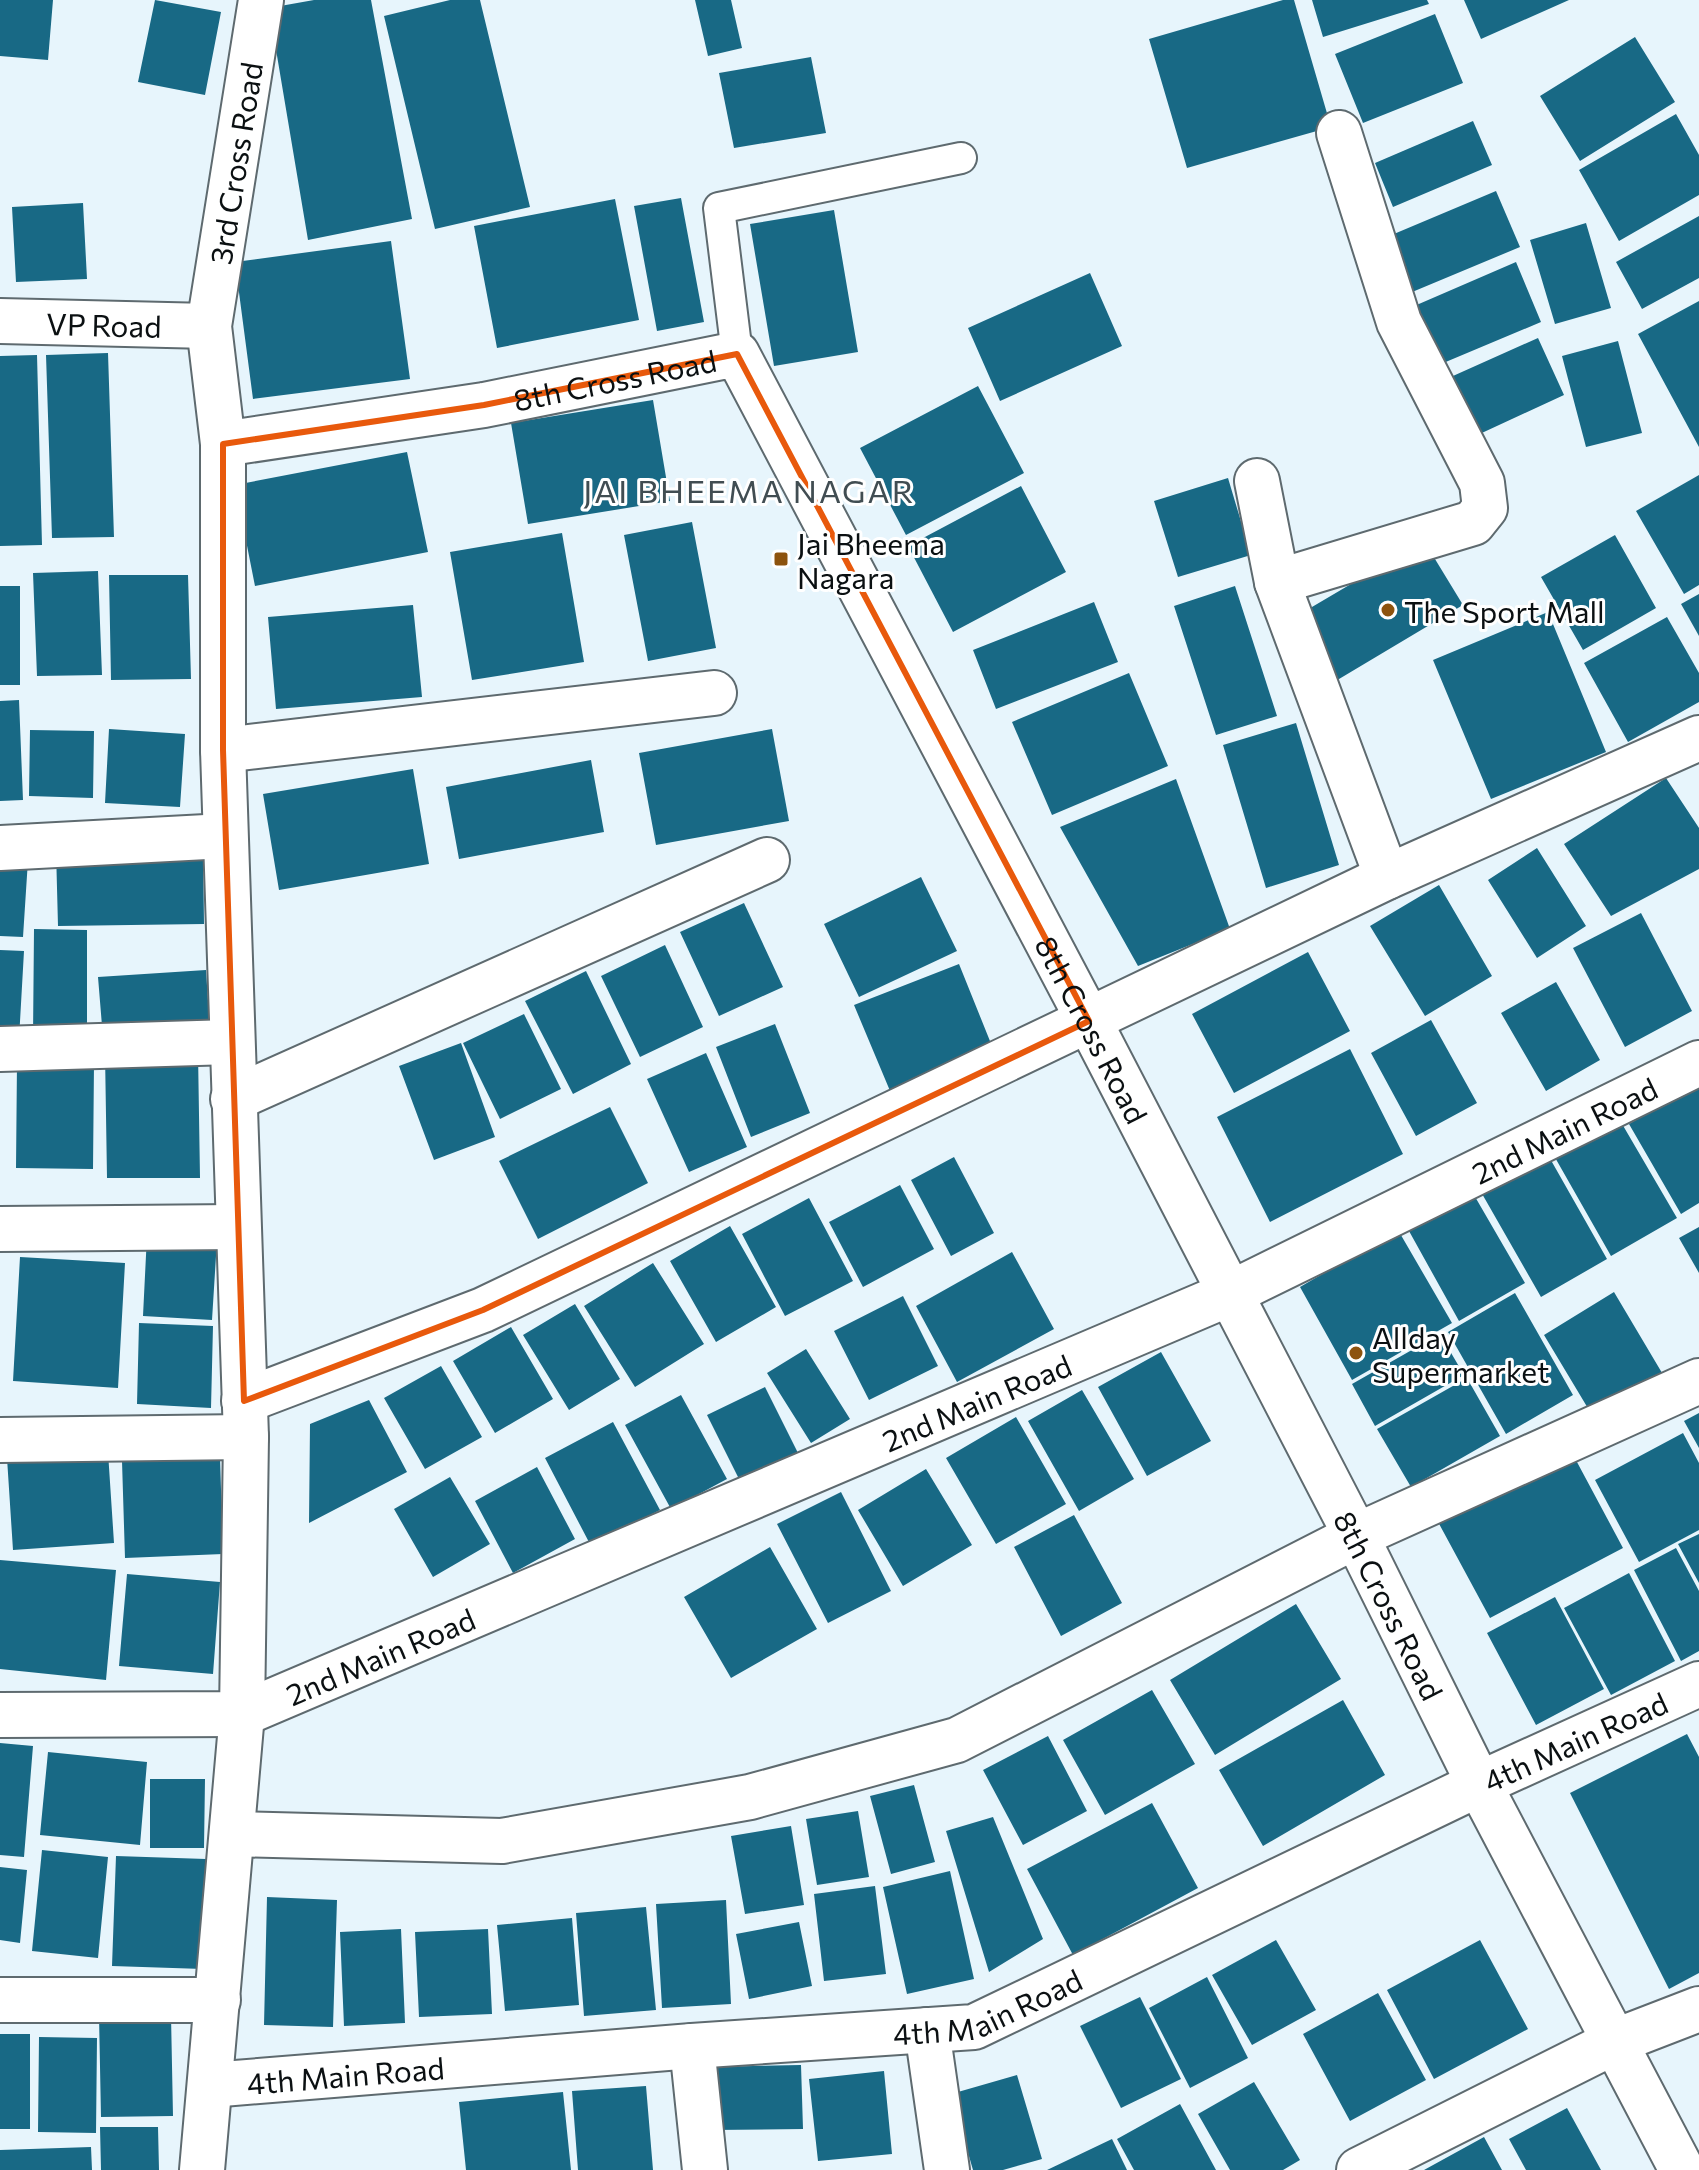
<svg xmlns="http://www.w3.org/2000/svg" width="1699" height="2170" font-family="Commissioner,sans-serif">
	<rect width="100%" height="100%" fill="#e7f5fc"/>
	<path fill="#186985" d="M 0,0 L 53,0 L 48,60 L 0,56 Z
		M 155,0 L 221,12 L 205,95 L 138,82 Z
		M 314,0 L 371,0 L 412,219 L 308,240 L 269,8 Z
		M 450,0 L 480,0 L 530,207 L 435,229 L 384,16 Z
		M 695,0 L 731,0 L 742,48 L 708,56 Z
		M 1283,0 L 1294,0 L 1331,127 L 1187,168 L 1149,39 Z
		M 1312,0 L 1427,0 L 1429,4 L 1323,37 Z
		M 1464,0 L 1569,0 L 1481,39 Z
		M 1435,14 L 1463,83 L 1363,123 L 1335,54 Z
		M 1635,37 L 1675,102 L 1580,161 L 1540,96 Z
		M 811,57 L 826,133 L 734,148 L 719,73 Z
		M 1676,114 L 1699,155 L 1699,195 L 1619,241 L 1579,170 Z
		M 1473,121 L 1492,165 L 1393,207 L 1375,163 Z
		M 1496,191 L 1520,247 L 1405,295 L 1382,239 Z
		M 681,198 L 704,322 L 657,331 L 634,206 Z
		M 615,199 L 639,320 L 497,348 L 474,226 Z
		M 83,203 L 87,279 L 16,282 L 12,207 Z
		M 834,210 L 858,352 L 774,366 L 750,224 Z
		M 1699,216 L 1699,278 L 1642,309 L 1616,262 Z
		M 1586,223 L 1611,308 L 1555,324 L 1530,240 Z
		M 391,241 L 410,379 L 253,399 L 235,262 Z
		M 1516,262 L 1541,322 L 1429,369 L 1405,310 Z
		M 1090,273 L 1122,346 L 1000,401 L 968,328 Z
		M 1699,301 L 1699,447 L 1638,334 Z
		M 1538,338 L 1564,395 L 1471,438 L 1444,380 Z
		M 1618,341 L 1642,433 L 1586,447 L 1562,356 Z
		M 108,353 L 114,537 L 52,538 L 46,355 Z
		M 37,355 L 42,545 L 0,546 L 0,356 Z
		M 978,386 L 1024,473 L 906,535 L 860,448 Z
		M 653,400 L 670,501 L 528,524 L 511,423 Z
		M 407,452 L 428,552 L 255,586 L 235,485 Z
		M 1699,475 L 1699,585 L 1684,594 L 1636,511 Z
		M 1228,478 L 1251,555 L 1178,577 L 1154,501 Z
		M 1021,486 L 1066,572 L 953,632 L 908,546 Z
		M 692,522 L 716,648 L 648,661 L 624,535 Z
		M 562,533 L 584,662 L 472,680 L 450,552 Z
		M 1615,535 L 1656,608 L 1583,650 L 1541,577 Z
		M 1424,541 L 1463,605 L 1334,682 L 1295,617 Z
		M 98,571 L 102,675 L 37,676 L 33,573 Z
		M 109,575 L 188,575 L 191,679 L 111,680 Z
		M 0,586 L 20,586 L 20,685 L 0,685 Z
		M 1235,586 L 1277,716 L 1216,735 L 1174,606 Z
		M 1699,594 L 1699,636 L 1681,604 Z
		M 1094,602 L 1118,662 L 996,709 L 973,650 Z
		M 413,605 L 422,697 L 276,709 L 268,617 Z
		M 1548,612 L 1606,752 L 1491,799 L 1433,660 Z
		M 1667,617 L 1699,673 L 1699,702 L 1628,742 L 1584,663 Z
		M 1129,673 L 1168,766 L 1052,815 L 1012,722 Z
		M 19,700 L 23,800 L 0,801 L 0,701 Z
		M 1296,723 L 1339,865 L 1266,888 L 1223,745 Z
		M 109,729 L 185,734 L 180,807 L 105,803 Z
		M 772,729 L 789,821 L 656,845 L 639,753 Z
		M 30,730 L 94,731 L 93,798 L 29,796 Z
		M 591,760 L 604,832 L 459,859 L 446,787 Z
		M 413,769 L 429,864 L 279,890 L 263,794 Z
		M 1666,778 L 1699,828 L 1699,869 L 1611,916 L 1564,844 Z
		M 1176,779 L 1230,929 L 1138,966 L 1060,827 Z
		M 203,848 L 204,924 L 58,926 L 56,850 Z
		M 1537,848 L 1586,926 L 1537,958 L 1488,880 Z
		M 0,858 L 28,860 L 23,937 L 0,936 Z
		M 921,877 L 957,951 L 859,997 L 824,924 Z
		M 1439,885 L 1492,976 L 1425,1016 L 1370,926 Z
		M 744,903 L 783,987 L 719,1016 L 680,932 Z
		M 1641,913 L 1692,1011 L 1625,1047 L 1573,948 Z
		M 34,929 L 87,930 L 87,1037 L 33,1037 Z
		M 665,945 L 703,1027 L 640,1057 L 601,976 Z
		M 0,950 L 24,951 L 19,1039 L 0,1038 Z
		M 1308,952 L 1350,1031 L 1234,1093 L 1192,1014 Z
		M 959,964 L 996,1056 L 893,1098 L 854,1005 Z
		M 206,970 L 210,1031 L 103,1038 L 98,977 Z
		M 586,971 L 631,1064 L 573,1094 L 525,1001 Z
		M 1556,982 L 1600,1060 L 1546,1091 L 1501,1013 Z
		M 524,1014 L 561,1089 L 500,1119 L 463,1043 Z
		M 1431,1020 L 1477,1103 L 1416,1136 L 1371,1053 Z
		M 775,1024 L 810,1113 L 751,1137 L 716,1047 Z
		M 461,1043 L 495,1137 L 434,1160 L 399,1066 Z
		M 1350,1049 L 1403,1154 L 1270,1222 L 1217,1117 Z
		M 198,1052 L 200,1178 L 107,1178 L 105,1053 Z
		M 706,1053 L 747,1147 L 689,1172 L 647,1079 Z
		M 17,1062 L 94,1063 L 93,1169 L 16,1168 Z
		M 1699,1084 L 1699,1203 L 1681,1214 L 1629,1124 Z
		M 610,1107 L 648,1183 L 538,1239 L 499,1161 Z
		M 1618,1117 L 1677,1218 L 1611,1256 L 1553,1154 Z
		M 1548,1155 L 1607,1259 L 1541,1297 L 1481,1192 Z
		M 954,1157 L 994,1233 L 951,1256 L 911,1180 Z
		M 900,1185 L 934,1249 L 863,1287 L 829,1222 Z
		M 1474,1195 L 1525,1283 L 1459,1321 L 1409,1231 Z
		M 809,1198 L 853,1281 L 785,1316 L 742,1234 Z
		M 730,1226 L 776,1307 L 716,1342 L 670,1261 Z
		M 1699,1227 L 1699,1273 L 1679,1238 Z
		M 1398,1230 L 1452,1323 L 1352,1380 L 1300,1287 Z
		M 147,1235 L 217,1240 L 212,1320 L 143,1316 Z
		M 1012,1252 L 1054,1329 L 957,1382 L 916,1306 Z
		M 20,1257 L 125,1263 L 118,1388 L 13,1381 Z
		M 653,1263 L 704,1344 L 635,1387 L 584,1306 Z
		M 1614,1292 L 1668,1383 L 1598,1425 L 1544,1335 Z
		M 1515,1293 L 1573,1395 L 1506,1434 L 1448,1332 Z
		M 903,1296 L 938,1366 L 869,1400 L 834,1331 Z
		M 575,1304 L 620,1379 L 569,1410 L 523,1335 Z
		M 139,1323 L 213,1326 L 211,1408 L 137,1404 Z
		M 511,1327 L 553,1399 L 495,1433 L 453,1361 Z
		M 1440,1334 L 1464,1375 L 1375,1426 L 1352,1384 Z
		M 806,1349 L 850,1419 L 811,1443 L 767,1373 Z
		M 1161,1352 L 1211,1441 L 1147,1476 L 1098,1387 Z
		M 441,1366 L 482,1437 L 425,1469 L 384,1398 Z
		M 1467,1378 L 1500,1436 L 1411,1487 L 1377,1429 Z
		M 765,1387 L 798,1453 L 740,1481 L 707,1415 Z
		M 1082,1390 L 1134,1479 L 1079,1511 L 1028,1421 Z
		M 681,1395 L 727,1479 L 671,1509 L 625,1425 Z
		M 369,1400 L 407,1472 L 309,1523 L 310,1424 Z
		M 1699,1413 L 1699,1448 L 1684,1421 Z
		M 1016,1417 L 1066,1504 L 996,1544 L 946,1458 Z
		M 613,1422 L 660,1510 L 591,1546 L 545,1458 Z
		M 1683,1433 L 1699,1463 L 1699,1530 L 1639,1562 L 1595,1480 Z
		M 1570,1449 L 1623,1548 L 1490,1618 L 1437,1520 Z
		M 108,1452 L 114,1543 L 13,1550 L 7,1458 Z
		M 220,1457 L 223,1554 L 125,1558 L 122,1461 Z
		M 537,1467 L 575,1539 L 513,1573 L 475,1501 Z
		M 926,1469 L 972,1545 L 903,1586 L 858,1510 Z
		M 450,1477 L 490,1544 L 433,1577 L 394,1509 Z
		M 841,1492 L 891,1591 L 828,1623 L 777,1524 Z
		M 1074,1515 L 1122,1603 L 1061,1636 L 1014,1547 Z
		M 1699,1534 L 1699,1583 L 1678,1544 Z
		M 770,1547 L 817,1629 L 731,1678 L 684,1597 Z
		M 1676,1548 L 1699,1591 L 1699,1651 L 1681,1661 L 1634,1570 Z
		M 0,1560 L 116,1570 L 106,1680 L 0,1669 Z
		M 1629,1573 L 1675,1661 L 1611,1695 L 1564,1608 Z
		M 127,1574 L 220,1582 L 213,1674 L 119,1666 Z
		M 1555,1597 L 1604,1689 L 1536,1725 L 1487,1633 Z
		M 1296,1604 L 1341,1679 L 1215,1755 L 1170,1680 Z
		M 1152,1690 L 1195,1764 L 1105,1815 L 1063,1740 Z
		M 1343,1700 L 1385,1775 L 1263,1846 L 1219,1770 Z
		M 1687,1734 L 1699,1757 L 1699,1973 L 1669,1989 L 1570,1793 Z
		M 1048,1736 L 1087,1811 L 1023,1845 L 983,1770 Z
		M 0,1743 L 33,1746 L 24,1857 L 0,1855 Z
		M 48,1752 L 147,1762 L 140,1845 L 40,1835 Z
		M 150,1779 L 205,1779 L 204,1848 L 150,1848 Z
		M 914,1785 L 935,1862 L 891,1874 L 870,1796 Z
		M 1152,1803 L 1198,1888 L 1073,1955 L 1027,1869 Z
		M 858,1811 L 869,1877 L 817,1885 L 806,1819 Z
		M 993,1817 L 1043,1939 L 989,1972 L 946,1831 Z
		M 791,1826 L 804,1905 L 745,1914 L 731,1836 Z
		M 42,1850 L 108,1857 L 98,1958 L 32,1951 Z
		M 116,1856 L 206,1859 L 203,1969 L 112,1966 Z
		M 0,1867 L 27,1870 L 20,1943 L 0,1940 Z
		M 950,1871 L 974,1979 L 907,1994 L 883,1887 Z
		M 875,1886 L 886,1974 L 824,1981 L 814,1894 Z
		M 267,1897 L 337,1900 L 333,2027 L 264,2025 Z
		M 726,1900 L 731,2004 L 662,2008 L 656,1904 Z
		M 646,1907 L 656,2010 L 584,2016 L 576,1913 Z
		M 572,1918 L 579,2005 L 505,2011 L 497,1925 Z
		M 799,1922 L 812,1986 L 749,1999 L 736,1934 Z
		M 401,1929 L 405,2023 L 344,2026 L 340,1932 Z
		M 488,1929 L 492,2014 L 419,2017 L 415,1932 Z
		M 1276,1940 L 1316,2010 L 1252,2045 L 1212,1975 Z
		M 1480,1940 L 1528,2029 L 1434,2079 L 1387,1990 Z
		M 1207,1977 L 1248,2058 L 1190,2088 L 1149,2008 Z
		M 1378,1993 L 1426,2080 L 1350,2121 L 1303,2034 Z
		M 1140,1997 L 1181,2079 L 1121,2108 L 1080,2026 Z
		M 99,2015 L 171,2015 L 173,2116 L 101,2117 Z
		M 0,2034 L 30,2034 L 30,2129 L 0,2129 Z
		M 39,2037 L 97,2038 L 96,2133 L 38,2132 Z
		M 801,2065 L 803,2129 L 712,2130 L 710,2067 Z
		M 884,2071 L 892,2154 L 818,2161 L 809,2079 Z
		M 1017,2075 L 1042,2159 L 1003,2170 L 973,2170 L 951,2094 Z
		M 1254,2082 L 1300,2160 L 1283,2170 L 1230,2170 L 1198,2114 Z
		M 646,2086 L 653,2170 L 578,2170 L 572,2091 Z
		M 563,2092 L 571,2170 L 466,2170 L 459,2102 Z
		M 1180,2104 L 1216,2170 L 1134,2170 L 1117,2139 Z
		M 1567,2108 L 1601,2170 L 1526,2170 L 1509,2139 Z
		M 100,2127 L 158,2127 L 159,2170 L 101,2170 Z
		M 1484,2137 L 1502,2170 L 1424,2170 Z
		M 1112,2139 L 1127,2170 L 1047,2170 Z
		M 91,2147 L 92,2170 L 0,2170 L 0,2150 Z"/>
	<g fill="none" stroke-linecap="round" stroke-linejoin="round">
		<defs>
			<path id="service" d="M 737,354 L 719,208 L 961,158"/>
			<g id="minor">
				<path d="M 1257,481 L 1277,582 L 1387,877"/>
				<path d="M 1277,582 L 1473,523 L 1485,508 L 1482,483 L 1399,322 L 1339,133"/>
				<path d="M 223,750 L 714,693"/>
				<path d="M 0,848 L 225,836"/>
				<path d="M 0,1049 L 231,1042"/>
				<path d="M 233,1099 L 767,860"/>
				<path d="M 0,1229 L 237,1227"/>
				<path d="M 244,1401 L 483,1310 L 1387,877 L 1699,738"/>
				<path d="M 0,1440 L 246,1437"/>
				<path id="s1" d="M 0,1715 L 242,1714 L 1231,1293 L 1699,1063"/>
				<path d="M 232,1834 L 502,1841 L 750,1797 L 957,1740 L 1356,1536 L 1699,1381"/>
				<path d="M 0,2000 L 218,2000"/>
				<path d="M 927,2030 L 947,2170"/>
				<path d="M 692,2046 L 705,2170"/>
				<path id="s2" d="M 210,2085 L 692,2046 L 974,2027 L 1479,1784 L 1699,1684"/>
				<path d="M 202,2170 L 242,1714 L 246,1437 L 223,750 L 223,444"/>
				<path d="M 1359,2170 L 1616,2041 L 1699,2009"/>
			</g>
			<g id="tertiary">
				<path id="s3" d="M 261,0 L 209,326 L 223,444 L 484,405 L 737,354 L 1089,1021 L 1356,1536 L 1479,1784 L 1682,2170"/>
				<path id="s4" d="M 0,321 L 209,326"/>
			</g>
		</defs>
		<use href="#service" stroke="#5e6a6f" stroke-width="34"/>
		<use href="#minor" stroke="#5e6a6f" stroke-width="48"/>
		<use href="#tertiary" stroke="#5e6a6f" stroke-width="48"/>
		<use href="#service" stroke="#fff" stroke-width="30"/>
		<use href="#minor" stroke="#fff" stroke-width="44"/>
		<use href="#tertiary" stroke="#fff" stroke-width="44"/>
	</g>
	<path fill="none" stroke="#e8590c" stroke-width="6" stroke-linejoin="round" d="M 737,354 L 1089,1021 L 483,1310 L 244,1401 L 223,750 L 223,444 L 484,405 Z"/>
	<g fill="#8d530e" stroke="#fff" stroke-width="3">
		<rect x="773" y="551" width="16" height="16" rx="4"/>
		<circle cx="1388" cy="610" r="8"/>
		<circle cx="1356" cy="1353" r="8"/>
	</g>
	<g text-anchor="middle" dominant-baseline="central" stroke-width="6" stroke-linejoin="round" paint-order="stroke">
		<g font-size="30" fill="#0b1012" stroke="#fff">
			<text transform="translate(235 163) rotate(-81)">3rd Cross Road</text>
			<text stroke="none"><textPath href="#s4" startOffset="104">VP Road</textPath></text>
			<text stroke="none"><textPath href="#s3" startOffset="846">8th Cross Road</textPath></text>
			<text stroke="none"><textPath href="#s3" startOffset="1734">8th Cross Road</textPath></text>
			<text stroke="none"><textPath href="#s1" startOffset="1688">2nd Main Road</textPath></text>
			<text stroke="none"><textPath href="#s1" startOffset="1040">2nd Main Road</textPath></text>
			<text stroke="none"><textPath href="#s3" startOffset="2382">8th Cross Road</textPath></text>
			<text stroke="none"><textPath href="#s1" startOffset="392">2nd Main Road</textPath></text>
			<text stroke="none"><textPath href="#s2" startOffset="1432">4th Main Road</textPath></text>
			<text stroke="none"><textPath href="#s2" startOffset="784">4th Main Road</textPath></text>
			<text stroke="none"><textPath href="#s2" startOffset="136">4th Main Road</textPath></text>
		</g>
		<g font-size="30" fill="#0b1012" stroke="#fff" text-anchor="start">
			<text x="797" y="542">Jai Bheema<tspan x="797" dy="34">Nagara</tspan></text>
			<text x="1404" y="610">The Sport Mall</text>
			<text x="1372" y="1336">Allday<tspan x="1372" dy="34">Supermarket</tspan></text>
		</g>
		<g font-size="32" letter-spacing="2" fill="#414d52" stroke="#fff">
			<text x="749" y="490">JAI BHEEMA NAGAR</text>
		</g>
	</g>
</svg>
